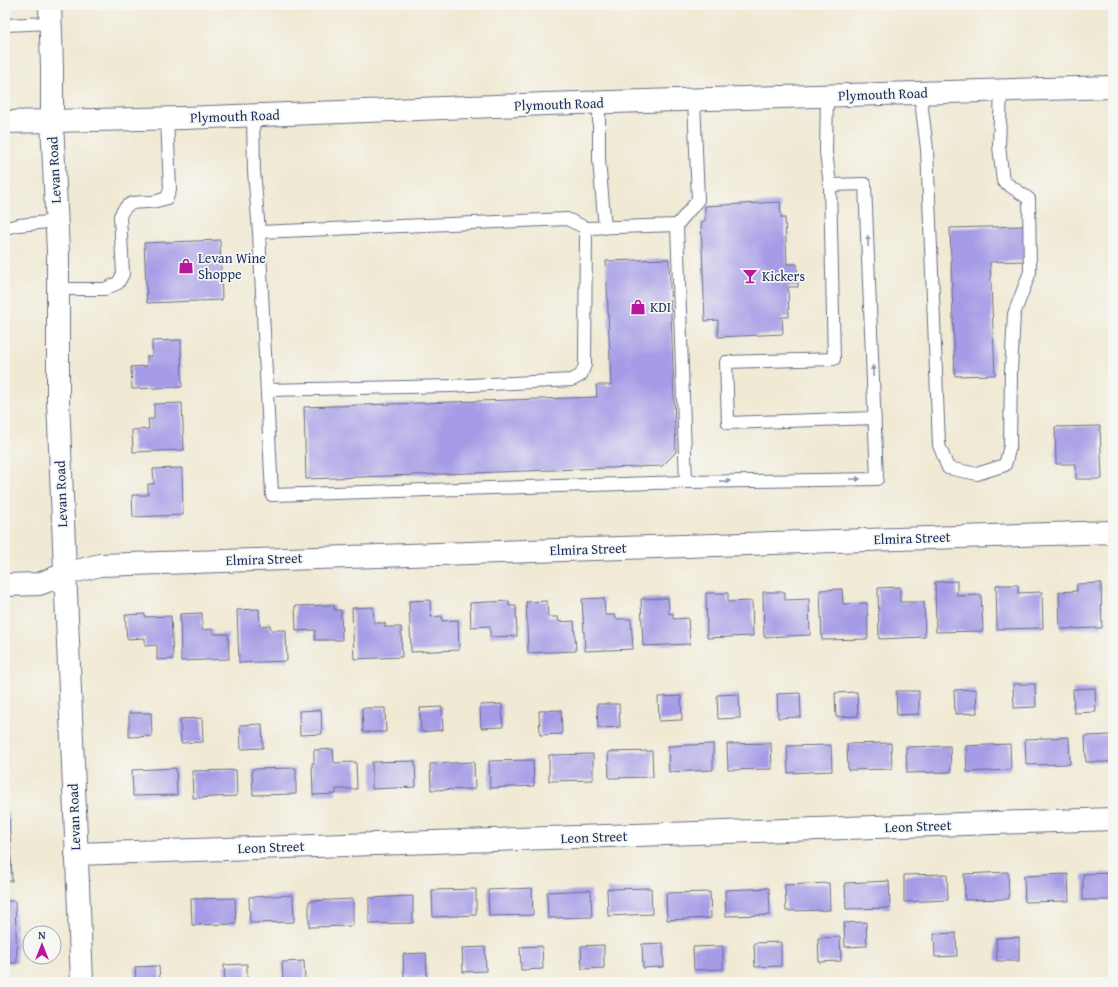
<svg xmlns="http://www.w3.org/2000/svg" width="1118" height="987" font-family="'Gentium Book Plus',serif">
	<rect width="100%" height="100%" fill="#f6f6f2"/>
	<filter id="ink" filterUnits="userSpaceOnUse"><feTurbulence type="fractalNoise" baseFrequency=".025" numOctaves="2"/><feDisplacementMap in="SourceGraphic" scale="8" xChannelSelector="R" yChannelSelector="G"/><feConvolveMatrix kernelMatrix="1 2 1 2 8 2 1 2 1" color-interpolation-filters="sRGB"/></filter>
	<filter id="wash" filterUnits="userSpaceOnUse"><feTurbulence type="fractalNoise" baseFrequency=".012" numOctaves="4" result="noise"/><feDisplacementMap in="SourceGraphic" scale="16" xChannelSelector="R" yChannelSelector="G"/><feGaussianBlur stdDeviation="0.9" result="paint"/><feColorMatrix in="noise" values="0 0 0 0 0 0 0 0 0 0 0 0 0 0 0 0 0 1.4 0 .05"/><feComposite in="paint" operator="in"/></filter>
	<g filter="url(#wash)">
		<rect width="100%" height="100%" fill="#f0e9d3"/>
		<g id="blocks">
			<path fill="#a59be6" d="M 780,202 L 781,218 L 785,218 L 787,264 L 797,264 L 798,287 L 788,287 L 789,317 L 782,317 L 783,334 L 718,337 L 718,320 L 705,321 L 701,222 L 705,221 L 705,206 Z
				M 1024,226 L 1025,261 L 990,262 L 995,375 L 955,376 L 950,228 Z
				M 220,240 L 222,300 L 147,303 L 144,243 Z
				M 669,259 L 676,452 L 662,466 L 306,479 L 304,407 L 597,397 L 596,385 L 611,385 L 606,261 Z
				M 181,340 L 182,387 L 132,389 L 131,367 L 147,366 L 147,356 L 152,356 L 152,341 Z
				M 182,403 L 184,450 L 133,452 L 132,430 L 149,429 L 148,419 L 154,419 L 154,404 Z
				M 1100,426 L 1102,479 L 1076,479 L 1076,464 L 1056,464 L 1055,427 Z
				M 1111,428 L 1113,428 L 1113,459 L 1112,459 Z
				M 182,468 L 183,515 L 133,517 L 132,495 L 148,495 L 148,484 L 154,484 L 153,469 Z
				M 5,485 L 6,485 L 7,498 L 5,498 Z
				M 957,581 L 957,596 L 981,595 L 983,631 L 936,632 L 935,582 Z
				M 1101,583 L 1102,628 L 1060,629 L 1059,592 L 1077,591 L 1077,584 Z
				M 996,585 L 1018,585 L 1018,593 L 1042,592 L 1043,628 L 997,629 Z
				M 900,587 L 900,602 L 924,602 L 925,637 L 879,639 L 878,588 Z
				M 842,589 L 843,604 L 867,603 L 868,639 L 822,640 L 820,590 Z
				M 763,592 L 785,592 L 785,600 L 809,599 L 810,635 L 764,637 Z
				M 706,593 L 728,593 L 728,602 L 752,601 L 753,636 L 707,638 Z
				M 604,598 L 605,615 L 615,615 L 616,619 L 631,619 L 633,649 L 585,651 L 582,599 Z
				M 668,598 L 669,614 L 673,613 L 673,619 L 688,618 L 690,644 L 643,646 L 641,599 Z
				M 430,600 L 431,617 L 442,616 L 442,621 L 458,620 L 459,650 L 411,652 L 409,601 Z
				M 509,601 L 509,606 L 516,606 L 517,636 L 490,637 L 490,626 L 471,627 L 470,603 Z
				M 547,601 L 548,617 L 558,617 L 559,622 L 574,621 L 576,651 L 528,653 L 526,602 Z
				M 334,605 L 334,610 L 341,610 L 342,640 L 315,640 L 315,630 L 296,631 L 295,606 Z
				M 373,607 L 374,623 L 385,623 L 385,627 L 401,627 L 402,657 L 354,659 L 352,608 Z
				M 259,609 L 260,626 L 270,625 L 271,630 L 286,630 L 287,661 L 239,663 L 237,610 Z
				M 202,613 L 202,630 L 213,629 L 213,634 L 228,634 L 229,659 L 181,661 L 180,614 Z
				M 145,614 L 145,617 L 171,616 L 173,659 L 157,660 L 157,645 L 145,646 L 145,638 L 127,639 L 125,615 Z
				M 5,633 L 6,633 L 8,694 L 5,694 Z
				M 1013,684 L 1035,684 L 1036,707 L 1014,708 Z
				M 1095,688 L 1096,712 L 1074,713 L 1073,689 Z
				M 976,689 L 977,713 L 955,714 L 954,690 Z
				M 896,691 L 919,691 L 919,714 L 897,715 Z
				M 857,692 L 858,716 L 836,717 L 835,693 Z
				M 800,693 L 801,717 L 778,718 L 777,694 Z
				M 739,694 L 740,718 L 718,719 L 717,695 Z
				M 681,696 L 682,720 L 659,721 L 658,697 Z
				M 502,704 L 503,727 L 481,728 L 480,705 Z
				M 597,704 L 619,704 L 620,727 L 598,728 Z
				M 442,707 L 443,730 L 421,732 L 420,708 Z
				M 362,708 L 385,708 L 386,732 L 363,732 Z
				M 321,710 L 322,734 L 300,735 L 299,711 Z
				M 561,710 L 562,734 L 540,735 L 539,711 Z
				M 129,713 L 151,713 L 152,736 L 129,737 Z
				M 202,718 L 203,742 L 181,743 L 180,719 Z
				M 262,724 L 263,748 L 241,749 L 240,725 Z
				M 5,729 L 7,729 L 8,766 L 5,766 Z
				M 1113,735 L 1113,762 L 1086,762 L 1085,736 Z
				M 1069,737 L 1070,764 L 1026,765 L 1025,739 Z
				M 771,743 L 772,769 L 728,770 L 727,744 Z
				M 891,743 L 892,769 L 848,770 L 847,744 Z
				M 713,744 L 713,770 L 669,772 L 668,746 Z
				M 1010,744 L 1011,770 L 967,772 L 966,746 Z
				M 831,745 L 832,771 L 788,773 L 787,746 Z
				M 950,746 L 951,772 L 907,773 L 906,747 Z
				M 333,749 L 334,763 L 356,762 L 357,789 L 336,789 L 336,794 L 313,795 L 312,763 L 314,763 L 314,750 Z
				M 652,751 L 653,777 L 609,778 L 608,752 Z
				M 593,754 L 593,780 L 549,781 L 549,755 Z
				M 533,760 L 534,786 L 490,788 L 489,761 Z
				M 415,761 L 416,787 L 372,789 L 372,762 Z
				M 474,762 L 475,789 L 431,790 L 430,764 Z
				M 176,768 L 177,795 L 133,796 L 132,770 Z
				M 296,768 L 296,794 L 253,795 L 252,769 Z
				M 236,770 L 237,796 L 193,798 L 192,771 Z
				M 5,812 L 9,812 L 12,881 L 5,881 Z
				M 1008,872 L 1009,899 L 965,900 L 964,874 Z
				M 1113,873 L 1113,900 L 1083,900 L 1083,874 Z
				M 947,874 L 948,900 L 904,902 L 904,875 Z
				M 1068,874 L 1069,901 L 1025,902 L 1024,876 Z
				M 889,881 L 890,908 L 846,909 L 845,883 Z
				M 829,883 L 830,910 L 786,911 L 785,885 Z
				M 532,888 L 533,915 L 489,916 L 488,890 Z
				M 651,888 L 652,914 L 608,916 L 607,889 Z
				M 769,888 L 770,915 L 726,916 L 725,890 Z
				M 476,889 L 476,915 L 433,917 L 432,890 Z
				M 591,890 L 592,917 L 548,918 L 547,892 Z
				M 710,892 L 711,918 L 667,920 L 666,893 Z
				M 293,895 L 294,922 L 250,923 L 249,897 Z
				M 413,896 L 413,923 L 369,924 L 369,898 Z
				M 235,898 L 236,924 L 192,925 L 191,899 Z
				M 353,899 L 353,926 L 309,927 L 309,901 Z
				M 5,901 L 15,901 L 17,963 L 5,963 Z
				M 866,922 L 867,946 L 845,947 L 844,923 Z
				M 956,933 L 957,956 L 935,957 L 934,934 Z
				M 840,937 L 841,961 L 819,962 L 818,938 Z
				M 1019,937 L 1019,961 L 997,961 L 996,938 Z
				M 781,942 L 781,966 L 755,967 L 754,943 Z
				M 663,943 L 664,967 L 643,968 L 642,944 Z
				M 604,945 L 604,968 L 582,969 L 581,946 Z
				M 542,946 L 543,969 L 521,970 L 520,947 Z
				M 723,946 L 723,969 L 694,970 L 693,947 Z
				M 485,947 L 486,971 L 463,972 L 462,948 Z
				M 426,953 L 427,977 L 404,977 L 403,954 Z
				M 304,961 L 305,982 L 283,982 L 282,962 Z
				M 247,964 L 247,982 L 225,982 L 224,965 Z
				M 159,966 L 160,982 L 136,982 L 135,967 Z"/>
		</g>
	</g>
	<g filter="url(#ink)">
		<use href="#blocks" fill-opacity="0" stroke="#667087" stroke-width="1"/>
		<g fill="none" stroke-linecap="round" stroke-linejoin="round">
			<defs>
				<path id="lane" d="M 5,25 L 51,23
					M 920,93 L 927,149 L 939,445 L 948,468 L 977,474 L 1005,465 L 1010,446 L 1011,371 L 1014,314 L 1030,272 L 1029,199 L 1003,181 L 999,146 L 1001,90
					M 827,96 L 826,152 L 830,185
					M 599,103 L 599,160 L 605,228
					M 253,115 L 254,171 L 259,232 L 272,495 L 686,482 L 677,225 L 586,228 L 585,365 L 581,375 L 572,380 L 451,386 L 267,390
					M 677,225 L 698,200 L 694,100
					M 5,228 L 19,225 L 57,221
					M 259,232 L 567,219 L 586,228
					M 58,289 L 105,289 L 118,283 L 123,274 L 120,216 C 129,196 140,205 157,201 C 160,200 164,199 167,198 L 170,189 L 167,118
					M 686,482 L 877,479 L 865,184 L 830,185 L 834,359 L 726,362 L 728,423 L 875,418"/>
				<path id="street" d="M 52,121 L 58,252 L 58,400 L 82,982
					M 5,585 L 39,584 L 65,574 L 100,565 L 1113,532
					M 76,854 L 1113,819"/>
				<path id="secondary" d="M 50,5 L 52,67 L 52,121
					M 5,122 L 184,118 L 546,104 L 1113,87"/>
			</defs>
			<use href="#lane" stroke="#667087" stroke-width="14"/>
			<use href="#street" stroke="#667087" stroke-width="24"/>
			<use href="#secondary" stroke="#667087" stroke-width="24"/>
			<use href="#lane" stroke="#fff" stroke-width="12"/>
			<use href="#street" stroke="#fff" stroke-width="22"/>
			<use href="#secondary" stroke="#fff" stroke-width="22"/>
		</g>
		<defs><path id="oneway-solid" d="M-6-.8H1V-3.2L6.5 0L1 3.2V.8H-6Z"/></defs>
		<g fill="#8d97ae">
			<use href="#oneway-solid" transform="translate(868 241) rotate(-92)"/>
			<use href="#oneway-solid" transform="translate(873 371) rotate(-92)"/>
			<use href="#oneway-solid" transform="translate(855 479) rotate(-1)"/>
			<use href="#oneway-solid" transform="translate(725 481) rotate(-1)"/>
		</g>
	</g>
	<defs>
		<symbol id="shop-bare" viewBox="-9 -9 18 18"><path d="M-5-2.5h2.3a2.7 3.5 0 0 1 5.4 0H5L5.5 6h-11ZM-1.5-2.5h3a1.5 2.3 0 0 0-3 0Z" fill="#b5179e" stroke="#f6f6f2" stroke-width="2.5" paint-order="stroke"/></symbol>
		<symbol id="bar-bare" viewBox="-9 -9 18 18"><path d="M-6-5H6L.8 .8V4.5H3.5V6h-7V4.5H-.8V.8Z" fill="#b5179e" stroke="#f6f6f2" stroke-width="2.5" paint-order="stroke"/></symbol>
	</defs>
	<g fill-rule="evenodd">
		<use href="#shop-bare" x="175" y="255" width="22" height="22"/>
		<use href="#bar-bare" x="739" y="265" width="22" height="22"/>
		<use href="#shop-bare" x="627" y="296" width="22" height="22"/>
	</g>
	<g text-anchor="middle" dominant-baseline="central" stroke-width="3.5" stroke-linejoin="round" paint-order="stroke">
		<g font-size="14" fill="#1b2f5e" stroke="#f6f6f2">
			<text transform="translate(883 94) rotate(-2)">Plymouth Road</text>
			<text transform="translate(559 104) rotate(-2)">Plymouth Road</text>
			<text transform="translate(235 116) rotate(-2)">Plymouth Road</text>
			<text transform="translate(54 170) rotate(-93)">Levan Road</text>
			<text transform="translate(61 494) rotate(-92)">Levan Road</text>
			<text transform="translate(912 538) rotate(-2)">Elmira Street</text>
			<text transform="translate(588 549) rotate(-2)">Elmira Street</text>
			<text transform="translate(264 559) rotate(-2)">Elmira Street</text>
			<text transform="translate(74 817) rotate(-92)">Levan Road</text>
			<text transform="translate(918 826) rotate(-2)">Leon Street</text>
			<text transform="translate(594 837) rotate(-2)">Leon Street</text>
			<text transform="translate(271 847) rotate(-2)">Leon Street</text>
		</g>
		<g font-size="14" fill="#1b2f5e" stroke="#f6f6f2" text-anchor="start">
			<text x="198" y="258">Levan Wine<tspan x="198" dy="16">Shoppe</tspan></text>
			<text x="762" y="276">Kickers</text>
			<text x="650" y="307">KDI</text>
		</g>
	</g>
	<rect width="1118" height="987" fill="none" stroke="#f6f6f2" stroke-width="20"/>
	<g transform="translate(42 945)"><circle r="19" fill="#f6f6f2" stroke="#9ea6b7"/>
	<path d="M0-3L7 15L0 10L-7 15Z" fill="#b5179e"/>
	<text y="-6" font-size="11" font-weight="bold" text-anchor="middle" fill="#1b2f5e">N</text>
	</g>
</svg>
